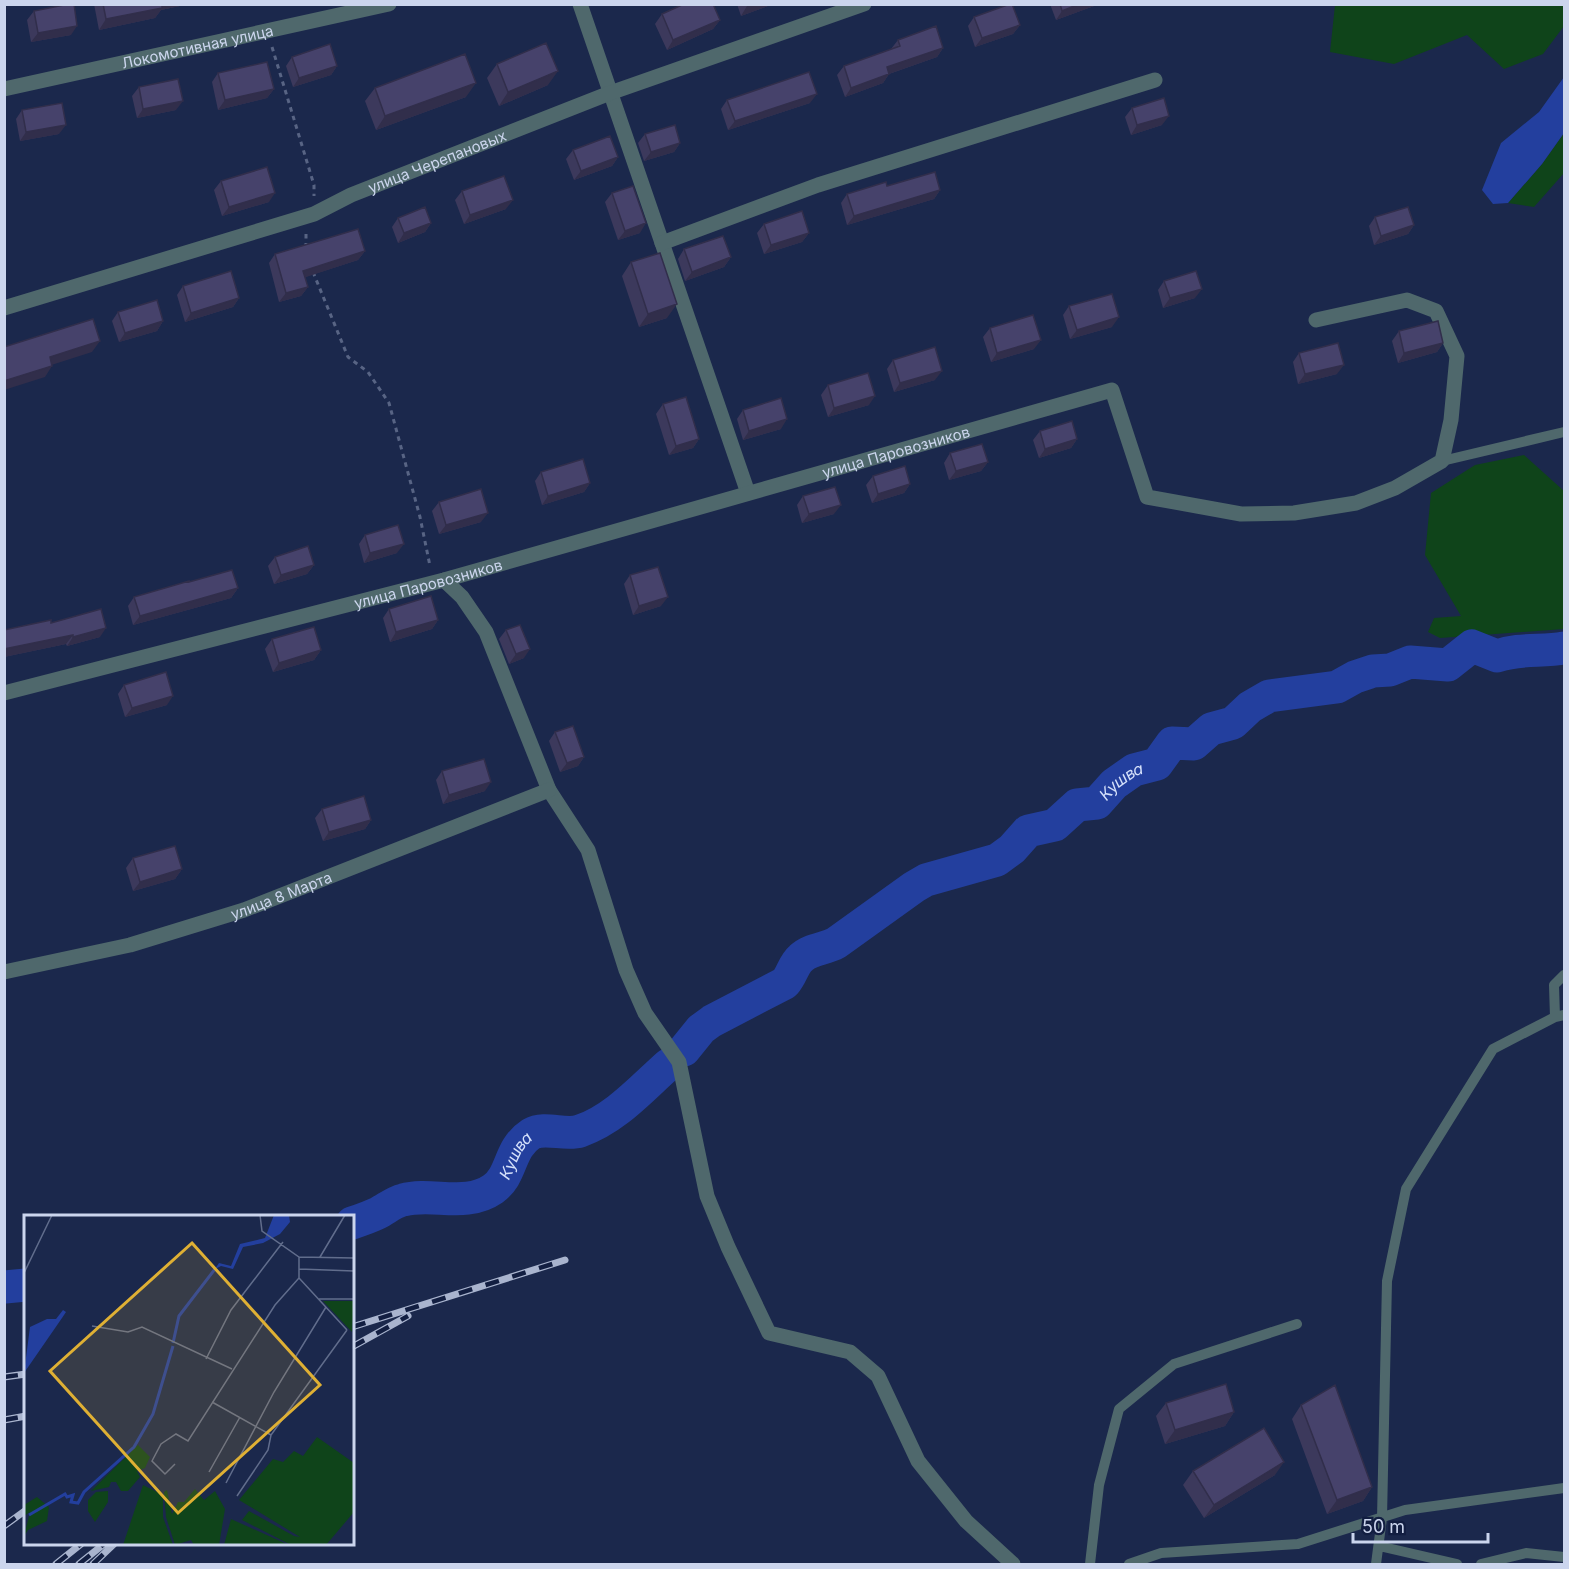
<svg xmlns="http://www.w3.org/2000/svg" width="1569" height="1569" font-family="Inter,sans-serif">
	<rect width="100%" height="100%" fill="#1b284c"/>
	<path fill="#0f441a" d="M 1335,5 L 1564,5 L 1564,26 L 1543,54 L 1504,69 L 1467,35 L 1394,64 L 1330,52 Z
		M 1564,133 L 1564,173 L 1534,207 L 1508,203 L 1542,164 Z
		M 1524,455 L 1564,491 L 1564,629 L 1440,638 L 1428,632 L 1434,618 L 1461,616 L 1425,555 L 1431,493 L 1475,465 Z"/>
	<path fill="#233f9e" d="M 1564,77 L 1564,133 L 1542,164 L 1508,203 L 1493,204 L 1482,190 L 1501,143 L 1539,112 Z"/>
	<g fill="none" stroke-linecap="round" stroke-linejoin="round">
		<g stroke="#233f9e" stroke-width="33">
			<path id="s1" d="M 684,1050 L 701,1029 L 712,1021 L 785,983 C 792,975 793,965 801,958 C 810,949 825,949 836,943 L 914,887 L 926,880 L 997,860 L 1012,849 L 1028,831 L 1055,825 L 1077,805 L 1097,803 L 1114,784 L 1134,770 L 1157,764 L 1172,743 L 1194,744 L 1211,729 L 1233,723 L 1250,707 L 1269,696 L 1337,687 L 1355,677 L 1373,671 L 1390,670 L 1410,662 L 1448,665 L 1472,646 L 1497,656 C 1519,648 1542,652 1564,648"/>
			<path id="s2" d="M 352,1223 C 361,1220 370,1217 378,1213 C 386,1209 394,1202 403,1200 C 432,1192 466,1208 493,1189 C 513,1175 508,1149 531,1134 C 545,1126 565,1136 580,1131 C 615,1119 641,1089 668,1065"/>
			<path d="M 5,1287 L 26,1285"/>
		</g>
		<path stroke="#586484" stroke-width="3" stroke-dasharray="4.5 4.5" stroke-linecap="butt" d="M 272,47 L 314,185 L 314,196
			M 306,234 L 306,248
			M 313,272 L 348,357 L 368,372 L 389,403 L 420,517 L 430,566"/>
		<path stroke="#4f686c" stroke-width="10" d="M 1442,461 L 1564,432
			M 1555,1017 L 1554,985 L 1564,975
			M 1379,1546 L 1457,1564
			M 1090,1564 L 1099,1485 L 1119,1409 L 1174,1364 L 1297,1324
			M 1129,1564 L 1161,1553 L 1298,1544 L 1405,1510 L 1564,1488
			M 1376,1564 L 1382,1518 L 1387,1281 L 1406,1189 L 1493,1049 L 1555,1017 L 1564,1015
			M 1481,1564 L 1526,1553 L 1564,1557"/>
		<g stroke="#4f686c" stroke-width="15">
			<path d="M 580,4 L 748,493"/>
			<path id="s3" d="M 4,89 L 389,4"/>
			<path d="M 662,243 L 818,185 L 1155,80"/>
			<path id="s4" d="M 4,308 L 314,214 L 351,195 L 610,93 L 864,4"/>
			<path d="M 444,580 L 462,597 L 486,632 L 549,790 L 588,850 L 626,970 L 645,1013 L 679,1062 L 707,1196 L 728,1247 L 769,1333 L 850,1352 L 878,1376 L 918,1461 L 966,1521 L 1013,1564"/>
			<path id="s5" d="M 4,693 L 444,580 L 1112,390 L 1147,497 L 1241,514 L 1294,513 L 1356,503 L 1395,488 L 1442,461 L 1451,420 L 1457,356 L 1436,311 L 1407,300 L 1316,320"/>
			<path id="s6" d="M 4,972 L 130,945 L 244,910 L 549,790"/>
		</g>
		<defs>
			<path id="rail" d="M 352,1327 L 565,1260
				M 352,1347 L 408,1316
				M 4,1377 L 26,1374
				M 4,1420 L 26,1416
				M 4,1526 L 26,1510
				M 56,1564 L 81,1544
				M 79,1564 L 104,1544
				M 93,1564 L 114,1544"/>
		</defs>
		<use href="#rail" stroke="#a9b4ce" stroke-width="7"/>
		<use href="#rail" stroke="#121e41" stroke-width="4.5" stroke-dasharray="14" stroke-linecap="butt"/>
	</g>
	<path fill="#3c395c" d="M 94,4 L 189,4 L 161,10 L 155,18 L 99,30 Z
		M 737,4 L 773,4 L 741,16 Z
		M 1050,4 L 1095,4 L 1094,6 L 1056,20 Z
		M 34,11 L 71,35 L 31,42 L 27,20 Z
		M 662,14 L 720,20 L 713,29 L 667,50 L 655,24 Z
		M 974,17 L 1020,25 L 1013,34 L 975,47 L 968,26 Z
		M 898,40 L 943,48 L 937,57 L 889,74 L 883,83 L 845,97 L 837,75 L 844,66 L 891,49 Z
		M 292,57 L 337,66 L 331,75 L 293,87 L 286,66 Z
		M 497,64 L 548,85 L 499,106 L 487,78 Z
		M 218,73 L 274,89 L 267,98 L 218,110 L 212,82 Z
		M 139,87 L 176,110 L 137,118 L 132,96 Z
		M 375,88 L 466,97 L 376,130 L 365,101 Z
		M 727,100 L 810,103 L 728,130 L 721,109 Z
		M 1132,108 L 1162,125 L 1131,135 L 1125,117 Z
		M 22,110 L 59,134 L 20,141 L 16,119 Z
		M 645,134 L 680,143 L 674,152 L 644,161 L 638,143 Z
		M 573,150 L 618,157 L 612,166 L 574,180 L 566,159 Z
		M 221,181 L 269,202 L 222,216 L 214,190 Z
		M 887,186 L 940,190 L 934,199 L 847,225 L 841,203 L 847,194 Z
		M 462,191 L 506,209 L 464,224 L 455,200 Z
		M 612,193 L 640,233 L 618,240 L 605,202 Z
		M 1375,217 L 1414,225 L 1408,234 L 1374,245 L 1369,226 Z
		M 398,218 L 431,223 L 425,232 L 398,243 L 392,227 Z
		M 764,224 L 809,233 L 802,242 L 764,254 L 757,233 Z
		M 684,249 L 731,257 L 724,267 L 685,281 L 678,259 Z
		M 365,251 L 358,260 L 305,277 L 308,287 L 301,296 L 279,302 L 269,263 L 275,254 Z
		M 631,262 L 667,318 L 639,327 L 622,276 Z
		M 1164,281 L 1195,298 L 1163,308 L 1158,290 Z
		M 183,286 L 239,298 L 233,307 L 185,322 L 177,295 Z
		M 1069,306 L 1112,327 L 1070,339 L 1063,315 Z
		M 118,312 L 163,321 L 157,331 L 119,342 L 112,321 Z
		M 990,328 L 1034,349 L 991,362 L 983,337 Z
		M 1399,331 L 1443,343 L 1437,352 L 1398,363 L 1392,341 Z
		M 1299,353 L 1337,374 L 1298,384 L 1293,362 Z
		M 893,360 L 935,380 L 894,392 L 887,369 Z
		M 828,385 L 869,405 L 828,417 L 821,395 Z
		M 663,404 L 699,439 L 693,448 L 669,455 L 656,414 Z
		M 743,410 L 781,429 L 743,440 L 737,419 Z
		M 1040,431 L 1077,439 L 1071,448 L 1039,458 L 1033,440 Z
		M 950,453 L 988,462 L 981,471 L 949,480 L 944,463 Z
		M 541,472 L 590,483 L 584,492 L 542,505 L 535,481 Z
		M 873,476 L 910,484 L 904,493 L 872,503 L 866,485 Z
		M 803,496 L 834,514 L 802,523 L 797,505 Z
		M 439,502 L 481,522 L 439,534 L 432,511 Z
		M 365,535 L 397,553 L 364,563 L 359,544 Z
		M 275,557 L 314,565 L 307,574 L 274,584 L 268,566 Z
		M 630,575 L 661,606 L 633,615 L 624,584 Z
		M 189,582 L 238,588 L 231,598 L 133,625 L 128,606 L 134,597 Z
		M 389,609 L 438,620 L 432,629 L 390,642 L 383,618 Z
		M 51,623 L 100,637 L 67,646 L 66,644 L 4,657 L 4,630 Z
		M 506,630 L 524,658 L 509,664 L 499,639 Z
		M 272,639 L 321,650 L 314,660 L 273,672 L 265,649 Z
		M 124,685 L 167,705 L 125,717 L 118,694 Z
		M 555,732 L 584,757 L 578,766 L 560,772 L 549,741 Z
		M 442,771 L 485,791 L 443,804 L 436,780 Z
		M 322,809 L 371,820 L 365,829 L 323,841 L 315,818 Z
		M 133,858 L 182,869 L 175,879 L 133,891 L 126,868 Z
		M 1166,1403 L 1234,1412 L 1225,1426 L 1165,1444 L 1156,1416 Z
		M 1301,1405 L 1372,1487 L 1363,1501 L 1327,1514 L 1292,1419 Z
		M 1193,1471 L 1275,1475 L 1204,1518 L 1183,1485 Z"/>
	<path fill="#312e4b" d="M 158,4 L 189,4 L 161,10 L 155,18 L 99,30 L 106,19 Z
		M 752,4 L 773,4 L 741,16 L 747,6 Z
		M 1079,4 L 1095,4 L 1094,6 L 1056,20 L 1062,11 Z
		M 720,20 L 713,29 L 667,50 L 673,40 Z
		M 1020,25 L 1013,34 L 975,47 L 982,38 Z
		M 77,26 L 71,35 L 31,42 L 38,33 Z
		M 943,48 L 937,57 L 880,77 L 887,67 Z
		M 337,66 L 331,75 L 293,87 L 299,78 Z
		M 558,71 L 548,85 L 499,106 L 508,92 Z
		M 889,74 L 883,83 L 845,97 L 851,88 Z
		M 476,83 L 466,97 L 376,130 L 385,116 Z
		M 274,89 L 267,98 L 218,110 L 225,100 Z
		M 817,94 L 810,103 L 728,130 L 735,121 Z
		M 183,101 L 176,110 L 137,118 L 143,109 Z
		M 1169,116 L 1162,125 L 1131,135 L 1137,125 Z
		M 66,125 L 59,134 L 20,141 L 26,132 Z
		M 680,143 L 674,152 L 644,161 L 651,152 Z
		M 618,157 L 612,166 L 574,180 L 581,171 Z
		M 940,190 L 934,199 L 847,225 L 854,216 Z
		M 275,193 L 269,202 L 222,216 L 229,207 Z
		M 513,200 L 506,209 L 464,224 L 470,215 Z
		M 431,223 L 425,232 L 398,243 L 404,233 Z
		M 646,223 L 640,233 L 618,240 L 625,231 Z
		M 1414,225 L 1408,234 L 1374,245 L 1381,236 Z
		M 809,233 L 802,242 L 764,254 L 771,245 Z
		M 365,251 L 358,260 L 297,280 L 303,271 Z
		M 731,257 L 724,267 L 685,281 L 692,272 Z
		M 308,287 L 301,296 L 279,302 L 286,293 Z
		M 1202,289 L 1195,298 L 1163,308 L 1170,298 Z
		M 239,298 L 233,307 L 185,322 L 191,313 Z
		M 677,304 L 667,318 L 639,327 L 648,314 Z
		M 1119,317 L 1112,327 L 1070,339 L 1077,330 Z
		M 163,321 L 157,331 L 119,342 L 125,333 Z
		M 1041,340 L 1034,349 L 991,362 L 997,353 Z
		M 100,341 L 92,352 L 42,368 L 50,357 Z
		M 1443,343 L 1437,352 L 1398,363 L 1404,353 Z
		M 1344,365 L 1337,374 L 1298,384 L 1305,374 Z
		M 52,366 L 45,377 L 4,390 L 4,381 Z
		M 942,371 L 935,380 L 894,392 L 900,383 Z
		M 875,396 L 869,405 L 828,417 L 834,408 Z
		M 787,419 L 781,429 L 743,440 L 749,431 Z
		M 699,439 L 693,448 L 669,455 L 676,446 Z
		M 1077,439 L 1071,448 L 1039,458 L 1045,449 Z
		M 988,462 L 981,471 L 949,480 L 956,471 Z
		M 590,483 L 584,492 L 542,505 L 548,496 Z
		M 910,484 L 904,493 L 872,503 L 878,494 Z
		M 841,505 L 834,514 L 802,523 L 809,514 Z
		M 488,513 L 481,522 L 439,534 L 446,525 Z
		M 404,544 L 397,553 L 364,563 L 370,553 Z
		M 314,565 L 307,574 L 274,584 L 281,575 Z
		M 238,588 L 231,598 L 133,625 L 140,616 Z
		M 668,597 L 661,606 L 633,615 L 639,606 Z
		M 438,620 L 432,629 L 390,642 L 396,632 Z
		M 106,628 L 100,637 L 67,646 L 73,637 Z
		M 73,635 L 66,644 L 4,657 L 4,649 Z
		M 530,649 L 524,658 L 509,664 L 516,654 Z
		M 321,650 L 314,660 L 273,672 L 279,663 Z
		M 173,696 L 167,705 L 125,717 L 132,708 Z
		M 584,757 L 578,766 L 560,772 L 567,763 Z
		M 491,782 L 485,791 L 443,804 L 449,795 Z
		M 371,820 L 365,829 L 323,841 L 329,832 Z
		M 182,869 L 175,879 L 133,891 L 140,882 Z
		M 1234,1412 L 1225,1426 L 1165,1444 L 1175,1430 Z
		M 1284,1462 L 1275,1475 L 1204,1518 L 1214,1505 Z
		M 1372,1487 L 1363,1501 L 1327,1514 L 1337,1500 Z"/>
	<path fill="#46426b" stroke="#312e4b" stroke-width="1.5" d="M 69,4 L 74,4 L 77,26 L 38,33 L 34,11 Z
		M 103,4 L 162,4 L 162,8 L 106,19 Z
		M 684,4 L 713,4 L 720,20 L 673,40 L 662,14 Z
		M 1010,4 L 1012,4 L 1020,25 L 982,38 L 974,17 Z
		M 1060,4 L 1079,4 L 1062,11 Z
		M 936,26 L 943,48 L 887,67 L 889,74 L 851,88 L 844,66 L 900,46 L 898,40 Z
		M 546,43 L 558,71 L 508,92 L 497,64 Z
		M 330,44 L 337,66 L 299,78 L 292,57 Z
		M 465,54 L 476,83 L 385,116 L 375,88 Z
		M 267,62 L 274,89 L 225,100 L 218,73 Z
		M 809,72 L 817,94 L 735,121 L 727,100 Z
		M 178,79 L 183,101 L 143,109 L 139,87 Z
		M 1164,98 L 1169,116 L 1137,125 L 1132,108 Z
		M 62,103 L 66,125 L 26,132 L 22,110 Z
		M 675,125 L 680,143 L 651,152 L 645,134 Z
		M 610,136 L 618,157 L 581,171 L 573,150 Z
		M 267,167 L 275,193 L 229,207 L 221,181 Z
		M 935,172 L 940,190 L 854,216 L 847,194 L 886,182 L 887,186 Z
		M 504,176 L 513,200 L 470,215 L 462,191 Z
		M 633,186 L 646,223 L 625,231 L 612,193 Z
		M 425,207 L 431,223 L 404,233 L 398,218 Z
		M 1408,207 L 1414,225 L 1381,236 L 1375,217 Z
		M 802,211 L 809,233 L 771,245 L 764,224 Z
		M 358,229 L 365,251 L 303,271 L 308,287 L 286,293 L 275,254 Z
		M 723,236 L 731,257 L 692,272 L 684,249 Z
		M 660,253 L 677,304 L 648,314 L 631,262 Z
		M 231,271 L 239,298 L 191,313 L 183,286 Z
		M 1196,271 L 1202,289 L 1170,298 L 1164,281 Z
		M 1112,294 L 1119,317 L 1077,330 L 1069,306 Z
		M 157,300 L 163,321 L 125,333 L 118,312 Z
		M 1033,315 L 1041,340 L 997,353 L 990,328 Z
		M 93,319 L 100,341 L 50,357 L 52,366 L 4,381 L 4,347 Z
		M 1438,321 L 1443,343 L 1404,353 L 1399,331 Z
		M 1338,343 L 1344,365 L 1305,374 L 1299,353 Z
		M 935,347 L 942,371 L 900,383 L 893,360 Z
		M 868,373 L 875,396 L 834,408 L 828,385 Z
		M 686,397 L 699,439 L 676,446 L 663,404 Z
		M 781,398 L 787,419 L 749,431 L 743,410 Z
		M 1072,421 L 1077,439 L 1045,449 L 1040,431 Z
		M 982,444 L 988,462 L 956,471 L 950,453 Z
		M 583,459 L 590,483 L 548,496 L 541,472 Z
		M 905,466 L 910,484 L 878,494 L 873,476 Z
		M 835,487 L 841,505 L 809,514 L 803,496 Z
		M 481,489 L 488,513 L 446,525 L 439,502 Z
		M 398,525 L 404,544 L 370,553 L 365,535 Z
		M 308,546 L 314,565 L 281,575 L 275,557 Z
		M 658,567 L 668,597 L 639,606 L 630,575 Z
		M 232,570 L 238,588 L 140,616 L 134,597 L 189,581 L 189,582 Z
		M 431,596 L 438,620 L 396,632 L 389,609 Z
		M 101,609 L 106,628 L 73,637 L 73,635 L 4,649 L 4,630 L 51,620 L 51,623 Z
		M 520,625 L 530,649 L 516,654 L 506,630 Z
		M 314,627 L 321,650 L 279,663 L 272,639 Z
		M 166,672 L 173,696 L 132,708 L 124,685 Z
		M 573,726 L 584,757 L 567,763 L 555,732 Z
		M 484,759 L 491,782 L 449,795 L 442,771 Z
		M 364,796 L 371,820 L 329,832 L 322,809 Z
		M 175,846 L 182,869 L 140,882 L 133,858 Z
		M 1226,1384 L 1234,1412 L 1175,1430 L 1166,1403 Z
		M 1335,1385 L 1372,1487 L 1337,1500 L 1301,1405 Z
		M 1264,1428 L 1284,1462 L 1214,1505 L 1193,1471 Z"/>
	<g text-anchor="middle" dominant-baseline="central" stroke-width="5" stroke-linejoin="round" paint-order="stroke">
		<g font-size="15" fill="#cbd5ed" stroke="#121e41">
			<text stroke="none"><textPath href="#s3" startOffset="198">Локомотивная улица</textPath></text>
			<text stroke="none"><textPath href="#s4" startOffset="458">улица Черепановых</textPath></text>
			<text stroke="none"><textPath href="#s5" startOffset="924">улица Паровозников</textPath></text>
			<text stroke="none"><textPath href="#s5" startOffset="438">улица Паровозников</textPath></text>
			<text stroke="none"><textPath href="#s6" startOffset="288">улица 8 Марта</textPath></text>
		</g>
		<g font-size="16" font-style="italic" fill="#d5e1fb" stroke="#121e41">
			<text stroke="none"><textPath href="#s1" startOffset="528">Кушва</textPath></text>
			<text stroke="none"><textPath href="#s2" startOffset="189">Кушва</textPath></text>
		</g>
	</g>
	<g transform="translate(24 1215)">
		<rect width="330" height="330" fill="#1b284c"/>
		<path d="M 299,86 L 330,86 L 328,117 ZM 293,222 L 330,248 L 330,297 L 302,330 L 267,330 L 218,305 L 225,296 L 270,321 L 276,322 L 215,285 L 249,244 L 259,247 L 270,236 L 279,241 ZM 114,230 L 126,242 L 121,253 L 113,256 L 116,262 L 104,276 L 97,276 L 92,267 L 87,267 L 85,272 L 67,276 ZM 119,270 L 139,280 L 139,302 L 149,330 L 99,330 ZM 171,274 L 180,285 L 191,276 L 201,294 L 195,330 L 170,330 L 167,325 L 151,330 L 142,302 L 140,277 L 143,275 L 148,299 L 154,287 L 160,287 ZM 84,276 L 84,287 L 71,307 L 64,296 L 64,285 L 72,277 ZM 13,282 L 25,292 L 23,306 L 4,315 L 0,321 L 6,297 L 0,301 L 0,290 ZM 207,304 L 227,313 L 265,330 L 200,330 Z" fill="#0f441a"/>
		<path d="M 250,0 L 265,0 L 266,7 L 256,19 L 239,28 L 219,32 L 209,54 L 197,51 L 191,54 L 195,48 L 207,51 L 216,29 L 241,23 ZM 39,95 L 42,97 L 38,103 L 0,158 L 6,112 L 23,104 L 32,104 Z" fill="#233f9e"/>
		<path fill="none" stroke="#233f9e" stroke-width="3" d="M 149,128 L 155,101 L 191,54M 5,300 L 41,279 L 43,282 L 49,280 L 47,287 L 54,288 L 60,277 L 110,232 L 129,199 L 149,131"/>
		<path fill="none" stroke="#616d8c" stroke-width="1.5" d="M 236,0 L 238,16 L 275,42 L 330,43M 296,42 L 321,0M 275,54 L 330,56M 0,58 L 28,0M 275,63 L 323,115M 295,84 L 330,84M 68,111 L 104,117 L 118,112 L 208,154M 182,144 L 207,95 L 259,27M 188,187 L 247,220M 151,249 L 141,259 L 128,246 L 137,229 L 152,219 L 164,226 L 251,90 L 275,63 L 275,42M 185,257 L 216,202M 202,268 L 250,177 L 302,92M 213,281 L 244,235 L 247,220 L 323,115"/>
		<path fill="#dfb034" fill-opacity="0.15" stroke="#dfb034" stroke-width="3" d="M 168,28 L 296,170 L 154,298 L 26,156 Z"/>
		<rect width="330" height="330" fill="none" stroke="#cbd5ed" stroke-width="3"/>
	</g>
	<rect width="1569" height="1569" fill="none" stroke="#cbd5ed" stroke-width="12"/>
	<path d="M1353 1533v9h135v-9" fill="none" stroke="#cbd5ed" stroke-width="3"/>
	<text x="1362" y="1533" font-size="18" fill="#cbd5ed" stroke="#121e41" stroke-width="4.5" paint-order="stroke">50 m</text>
</svg>
